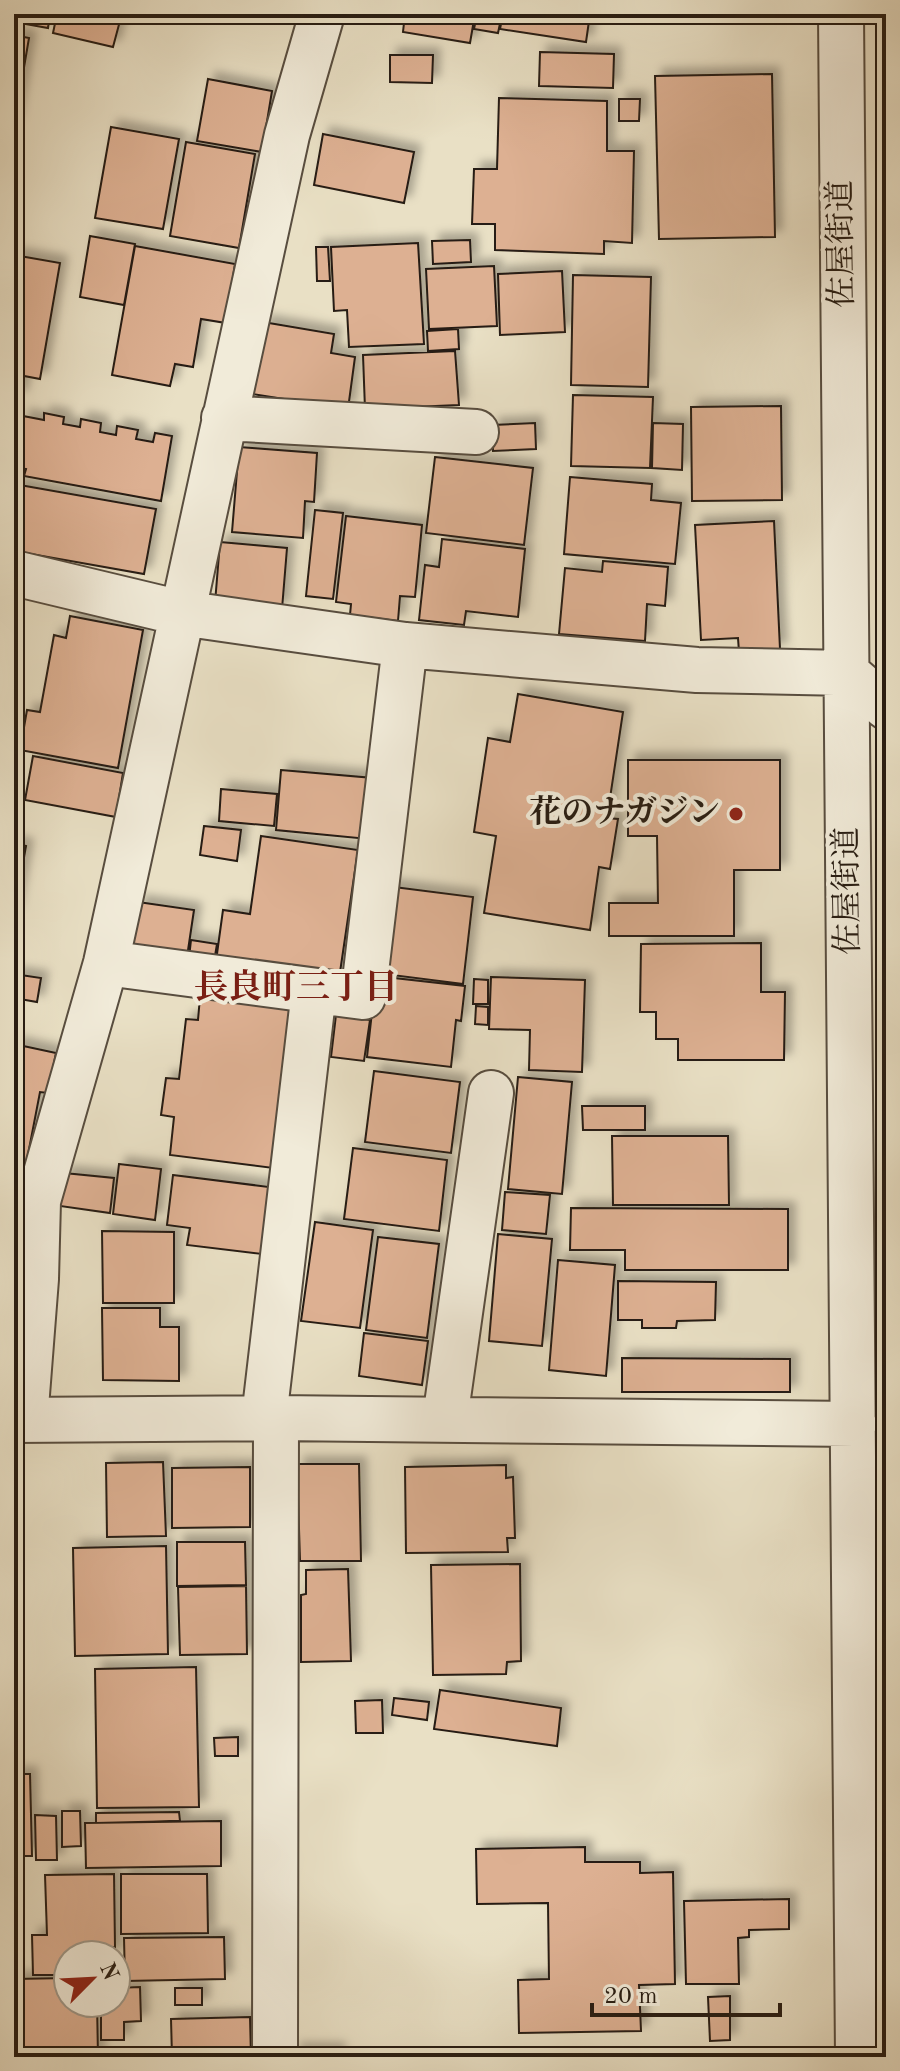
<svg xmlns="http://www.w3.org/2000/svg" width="900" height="2071" font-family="'Old Standard TT','Noto Serif JP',serif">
	<defs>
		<filter id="shadow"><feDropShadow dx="7" dy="-7" stdDeviation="4" flood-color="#0004"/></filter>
	</defs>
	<rect width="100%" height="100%" fill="#e9e0c5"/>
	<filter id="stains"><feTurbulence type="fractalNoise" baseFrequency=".0025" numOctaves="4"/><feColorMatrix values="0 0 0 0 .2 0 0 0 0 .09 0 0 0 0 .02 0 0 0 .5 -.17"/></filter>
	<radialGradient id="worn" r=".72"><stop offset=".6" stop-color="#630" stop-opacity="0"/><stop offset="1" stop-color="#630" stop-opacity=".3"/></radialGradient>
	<path fill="#ddb092" stroke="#271c12" stroke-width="2" filter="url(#shadow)" d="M 14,14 L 50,14 L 48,28 L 14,22 Z
		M 57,14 L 110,14 L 121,17 L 113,47 L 53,33 Z
		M 386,14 L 475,14 L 470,43 L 403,32 L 404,23 L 385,20 Z
		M 477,14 L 502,14 L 498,33 L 474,29 Z
		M 503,14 L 590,14 L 586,42 L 500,29 Z
		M 14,35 L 29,38 L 14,126 Z
		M 540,52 L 614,54 L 613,88 L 539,86 Z
		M 390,55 L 433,55 L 432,83 L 390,82 Z
		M 772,74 L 775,237 L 659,239 L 655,76 Z
		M 208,79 L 272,91 L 262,152 L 197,141 Z
		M 499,98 L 607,101 L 607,151 L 634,151 L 632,243 L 604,241 L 604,254 L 495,250 L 495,224 L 472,224 L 474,169 L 497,169 Z
		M 619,99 L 640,99 L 639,121 L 619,121 Z
		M 111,127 L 179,139 L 163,229 L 95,218 Z
		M 323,134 L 414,152 L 404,203 L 314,185 Z
		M 186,142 L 255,154 L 239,248 L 170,236 Z
		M 90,236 L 135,244 L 124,305 L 80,297 Z
		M 470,240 L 471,262 L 433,264 L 432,241 Z
		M 418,243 L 424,344 L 349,347 L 347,310 L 334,311 L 331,247 Z
		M 135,246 L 235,264 L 226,323 L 201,319 L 193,367 L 175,364 L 170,386 L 112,375 Z
		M 316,247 L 328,247 L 330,281 L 317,281 Z
		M 14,255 L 60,263 L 40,379 L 24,376 L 20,397 L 14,396 Z
		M 494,266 L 497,326 L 429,329 L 426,269 Z
		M 562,271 L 565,332 L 500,335 L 498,274 Z
		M 573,275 L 651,277 L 648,387 L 571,385 Z
		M 263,322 L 334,334 L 331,353 L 355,357 L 348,409 L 252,394 Z
		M 458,329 L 459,349 L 428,351 L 427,331 Z
		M 455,351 L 459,405 L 365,409 L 363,355 Z
		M 573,395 L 653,397 L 650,468 L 571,466 Z
		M 781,406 L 782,500 L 692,501 L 691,407 Z
		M 44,413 L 64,417 L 63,424 L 80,427 L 81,419 L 101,423 L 100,432 L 116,435 L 117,426 L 138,430 L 136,439 L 153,442 L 155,433 L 172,436 L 161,501 L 24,476 L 26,469 L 14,467 L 23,416 L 44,420 Z
		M 535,423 L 536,449 L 493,451 L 492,425 Z
		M 653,423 L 683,424 L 682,470 L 652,468 Z
		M 239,447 L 317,453 L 314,502 L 305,501 L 303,538 L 232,532 Z
		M 435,457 L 533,468 L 524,545 L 426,533 Z
		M 570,477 L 652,484 L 651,500 L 681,503 L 675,564 L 564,554 Z
		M 14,484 L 156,509 L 144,574 L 14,551 Z
		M 315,510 L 343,513 L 333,599 L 306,596 Z
		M 346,516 L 422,525 L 415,597 L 400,596 L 398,621 L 350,615 L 351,604 L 336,602 Z
		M 774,521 L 780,649 L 739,652 L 738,638 L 701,640 L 695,525 Z
		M 442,539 L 525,549 L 518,617 L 466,611 L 464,625 L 419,620 L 425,565 L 439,567 Z
		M 220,542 L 287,548 L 282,609 L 215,603 Z
		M 603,561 L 668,567 L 665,606 L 647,604 L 645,641 L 559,634 L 565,568 L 602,572 Z
		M 70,616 L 143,630 L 118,768 L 20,750 L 27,710 L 40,712 L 54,635 L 66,638 Z
		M 518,694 L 623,712 L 607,818 L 618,819 L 610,869 L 599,867 L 590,930 L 484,913 L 496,836 L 474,832 L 488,738 L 510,742 Z
		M 33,756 L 123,773 L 116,817 L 25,800 Z
		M 628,760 L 780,760 L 780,870 L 734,870 L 734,936 L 609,936 L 609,903 L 658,903 L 657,836 L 628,836 Z
		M 281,770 L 373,778 L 368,839 L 276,830 Z
		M 221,789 L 277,794 L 274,826 L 219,821 Z
		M 204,826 L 241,830 L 237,861 L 200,855 Z
		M 261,836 L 358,850 L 339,979 L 216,961 L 223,910 L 250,914 Z
		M 14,843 L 26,846 L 14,914 Z
		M 386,886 L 473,897 L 463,984 L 376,973 Z
		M 138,902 L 194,910 L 187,957 L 132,949 Z
		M 191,940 L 217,944 L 214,962 L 189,958 Z
		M 761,943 L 761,992 L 785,992 L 784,1060 L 678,1060 L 678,1039 L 656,1039 L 656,1012 L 640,1012 L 641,944 Z
		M 14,974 L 41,978 L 37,1002 L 14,998 Z
		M 376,976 L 465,986 L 461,1021 L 456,1020 L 451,1067 L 367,1057 Z
		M 491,977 L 585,980 L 582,1072 L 529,1070 L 530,1030 L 489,1029 Z
		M 474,979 L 488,980 L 488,1004 L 473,1004 Z
		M 200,997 L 292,1008 L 273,1168 L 170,1155 L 174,1117 L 161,1115 L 166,1078 L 179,1079 L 186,1019 L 198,1020 Z
		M 476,1006 L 488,1007 L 488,1025 L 475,1024 Z
		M 336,1015 L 370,1020 L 364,1061 L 331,1057 Z
		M 14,1044 L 56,1053 L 48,1093 L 40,1092 L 21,1191 L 14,1189 Z
		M 374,1071 L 460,1082 L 451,1153 L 365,1142 Z
		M 518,1077 L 572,1082 L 562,1194 L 508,1189 Z
		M 582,1106 L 645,1106 L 645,1130 L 583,1130 Z
		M 612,1136 L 728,1136 L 729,1205 L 613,1205 Z
		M 353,1148 L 447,1160 L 439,1231 L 344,1219 Z
		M 119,1164 L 161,1169 L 155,1220 L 113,1214 Z
		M 64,1173 L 114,1178 L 110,1213 L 60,1206 Z
		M 173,1175 L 269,1187 L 262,1254 L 187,1245 L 190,1228 L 167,1225 Z
		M 505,1192 L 550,1195 L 546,1234 L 502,1230 Z
		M 571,1208 L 788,1209 L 788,1270 L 625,1270 L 625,1250 L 570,1250 Z
		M 315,1222 L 373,1230 L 360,1328 L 301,1321 Z
		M 102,1231 L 174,1232 L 174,1303 L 103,1303 Z
		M 498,1234 L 552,1239 L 542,1346 L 489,1341 Z
		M 378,1237 L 439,1244 L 427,1338 L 366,1330 Z
		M 558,1260 L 615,1265 L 606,1376 L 549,1370 Z
		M 618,1281 L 716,1282 L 715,1320 L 677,1321 L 676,1328 L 642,1328 L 642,1320 L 618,1320 Z
		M 102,1308 L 160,1308 L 160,1327 L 179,1327 L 179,1381 L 103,1380 Z
		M 364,1333 L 428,1341 L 422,1385 L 359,1376 Z
		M 622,1358 L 790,1359 L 790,1392 L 622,1392 Z
		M 163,1462 L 166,1536 L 107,1537 L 106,1463 Z
		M 297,1464 L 359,1464 L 361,1561 L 300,1561 Z
		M 506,1465 L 506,1478 L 513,1477 L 515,1538 L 507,1538 L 508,1552 L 406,1553 L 405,1467 Z
		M 250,1467 L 250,1527 L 172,1528 L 172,1468 Z
		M 177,1542 L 245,1542 L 246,1585 L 177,1586 Z
		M 166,1546 L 168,1654 L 75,1656 L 73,1548 Z
		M 520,1564 L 521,1661 L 507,1662 L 506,1674 L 433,1675 L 431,1565 Z
		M 348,1569 L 351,1661 L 301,1662 L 301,1595 L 306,1594 L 306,1570 Z
		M 246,1586 L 247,1654 L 180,1655 L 178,1587 Z
		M 196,1667 L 199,1807 L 97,1808 L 95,1669 Z
		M 440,1690 L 561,1708 L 557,1746 L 434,1729 Z
		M 394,1698 L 429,1702 L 427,1720 L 392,1715 Z
		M 382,1700 L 383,1733 L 356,1733 L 355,1701 Z
		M 238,1737 L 238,1756 L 215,1756 L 214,1738 Z
		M 14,1774 L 30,1774 L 32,1856 L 14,1856 Z
		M 62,1811 L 80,1811 L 81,1846 L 62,1847 Z
		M 179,1812 L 180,1821 L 96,1823 L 96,1813 Z
		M 35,1815 L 56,1816 L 57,1860 L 36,1860 Z
		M 221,1821 L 221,1866 L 86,1868 L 85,1823 Z
		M 585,1847 L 585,1862 L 640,1862 L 640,1873 L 673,1872 L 675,1984 L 639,1985 L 641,2031 L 519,2033 L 518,1980 L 549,1979 L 548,1903 L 477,1904 L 476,1849 Z
		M 114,1874 L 115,1947 L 94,1947 L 94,1955 L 68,1955 L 68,1975 L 33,1975 L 32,1935 L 47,1935 L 45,1875 Z
		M 121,1874 L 207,1874 L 208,1933 L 121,1934 Z
		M 789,1899 L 789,1929 L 749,1930 L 749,1937 L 738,1938 L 739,1984 L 686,1984 L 684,1901 Z
		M 224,1937 L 225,1979 L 125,1981 L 124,1938 Z
		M 95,1949 L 115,1950 L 116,1955 L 95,1955 Z
		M 68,1978 L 68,2003 L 97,2003 L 98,2057 L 14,2057 L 14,1979 Z
		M 140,1987 L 141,2021 L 124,2022 L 124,2040 L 101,2040 L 101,2003 L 116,2003 L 116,1988 Z
		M 175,1988 L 202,1988 L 202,2005 L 175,2005 Z
		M 730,1996 L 730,2040 L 710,2041 L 708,1997 Z
		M 250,2017 L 251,2057 L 172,2057 L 171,2019 Z
		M 294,2050 L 338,2050 L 338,2057 L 294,2057 Z"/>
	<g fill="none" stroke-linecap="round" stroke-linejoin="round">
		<defs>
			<path id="minor" d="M 841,14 L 858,2057
				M 224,418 L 476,432
				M 14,573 L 181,613 L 405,645 L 697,670 L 847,673 L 886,707
				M 106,963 L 363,997 L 405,645
				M 264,1418 L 314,991
				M 445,1419 L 491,1093
				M 14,1420 L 276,1418 L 854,1424
				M 25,1420 L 36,1279 L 38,1201 L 106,963 L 287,135 L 322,14
				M 275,2057 L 276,1418"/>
		</defs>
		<use href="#minor" stroke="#584d3f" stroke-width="48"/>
		<use href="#minor" stroke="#f1ebd9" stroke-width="44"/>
	</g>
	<circle fill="#8f2418" stroke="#f1ebd9" stroke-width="3" cx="736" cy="814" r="8"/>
	<g text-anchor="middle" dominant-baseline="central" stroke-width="8" stroke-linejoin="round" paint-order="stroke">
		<g font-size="32" fill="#271c12" stroke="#f1ebd9">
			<text transform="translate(843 244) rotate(-91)">佐屋街道</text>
			<text transform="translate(849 891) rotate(-91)">佐屋街道</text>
		</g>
		<g font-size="32" font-weight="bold" fill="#271c12" stroke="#f1ebd9" text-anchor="end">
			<text x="720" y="814">花のナガジン</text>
		</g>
		<g font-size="34" font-weight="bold" fill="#7a1f14" stroke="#f1ebd9">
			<text x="296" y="989">長良町三丁目</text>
		</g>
	</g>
	<rect width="900" height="2071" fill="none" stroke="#e9e0c5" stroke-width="48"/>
	<rect x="16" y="16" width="868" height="2039" fill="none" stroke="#271c12" stroke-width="4"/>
	<rect x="24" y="24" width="852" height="2023" fill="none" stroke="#271c12" stroke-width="2"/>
	<g transform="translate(92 1979) rotate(66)"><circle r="38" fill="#f1ebd9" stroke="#a09889" stroke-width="2"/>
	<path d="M0-6L14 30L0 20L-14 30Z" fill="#8f2418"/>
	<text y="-12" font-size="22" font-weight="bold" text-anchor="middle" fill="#271c12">N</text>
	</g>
	<path d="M592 2003v12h188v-12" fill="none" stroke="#271c12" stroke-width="4"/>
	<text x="604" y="2003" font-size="24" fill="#271c12" stroke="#f1ebd9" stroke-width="6" paint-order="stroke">20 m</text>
	<rect width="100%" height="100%" filter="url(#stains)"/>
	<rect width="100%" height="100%" fill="url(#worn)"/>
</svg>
